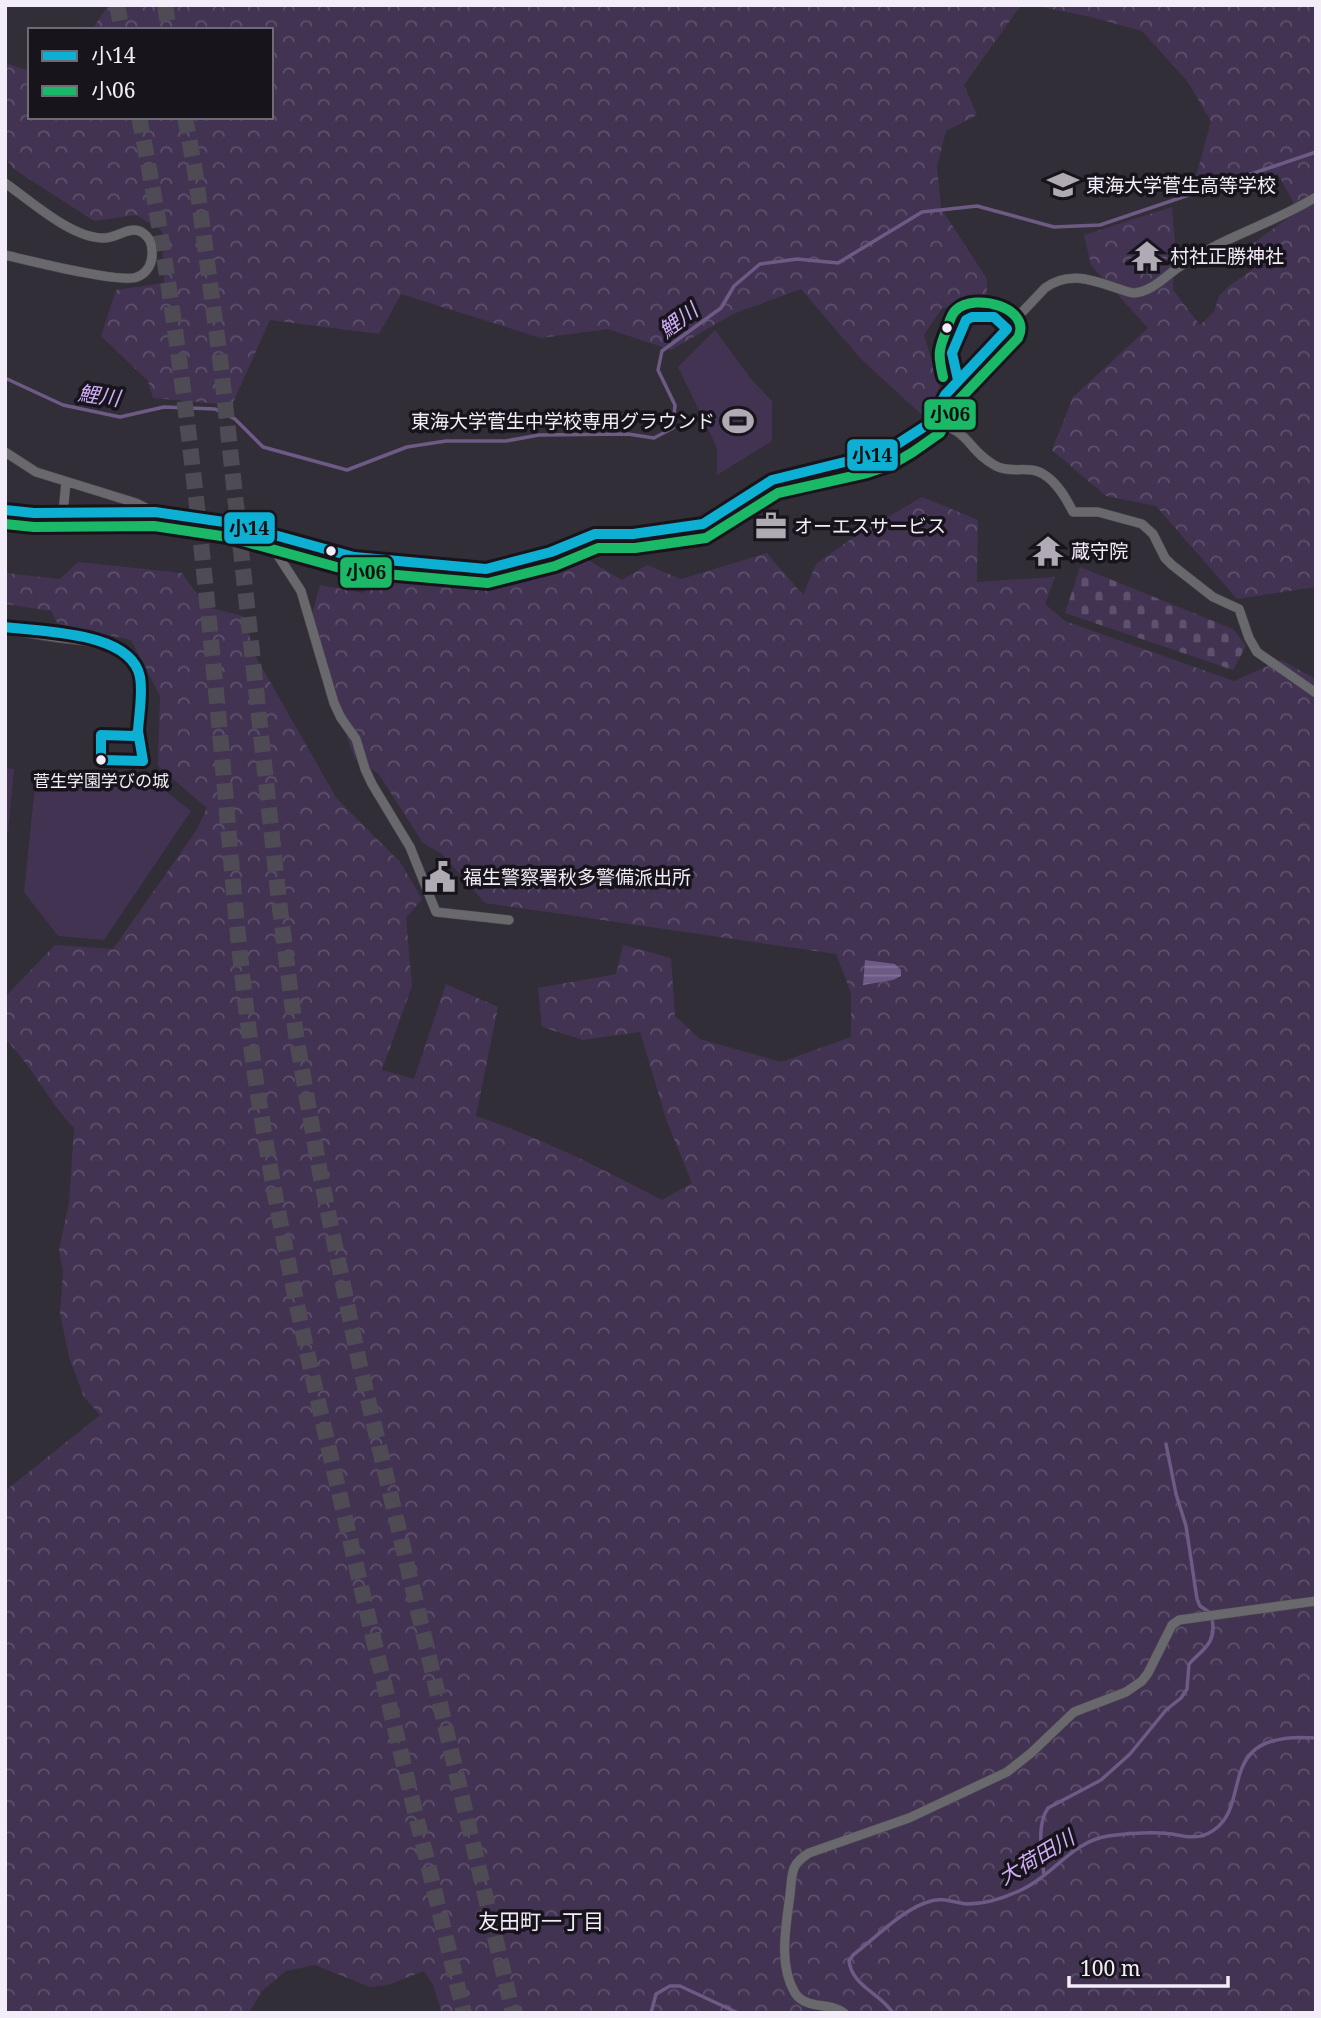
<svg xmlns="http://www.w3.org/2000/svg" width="1321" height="2018" font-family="'Noto Serif','Noto Sans JP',serif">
	<defs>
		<pattern id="forest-crowns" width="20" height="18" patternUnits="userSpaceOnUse" patternTransform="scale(1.75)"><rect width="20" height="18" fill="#423352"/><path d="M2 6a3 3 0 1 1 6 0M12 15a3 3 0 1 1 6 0" fill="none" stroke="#5e516c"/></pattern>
		<pattern id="cemetery-stones" width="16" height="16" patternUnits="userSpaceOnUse" patternTransform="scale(1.75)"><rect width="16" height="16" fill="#423352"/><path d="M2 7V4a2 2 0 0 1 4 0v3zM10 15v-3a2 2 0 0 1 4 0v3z" fill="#5e516c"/></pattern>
		<pattern id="water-rules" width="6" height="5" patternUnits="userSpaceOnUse" patternTransform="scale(1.75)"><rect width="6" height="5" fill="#6d5a85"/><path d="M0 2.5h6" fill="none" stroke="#827297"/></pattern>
	</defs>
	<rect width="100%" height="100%" fill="#322e37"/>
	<path fill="url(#forest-crowns)" d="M 108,5 L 1021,5 L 964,85 L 977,115 L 946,131 L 937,166 L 941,208 L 987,279 L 987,306 L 942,308 L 924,335 L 941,392 L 921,414 L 862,360 L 801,289 L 733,314 L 671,350 L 608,329 L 541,338 L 401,294 L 379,334 L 270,320 L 232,405 L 153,398 L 148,381 L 101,336 L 116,290 L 164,283 L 162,231 L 136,215 L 94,221 L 14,169 L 5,158 L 5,63 L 30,71 L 30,117 L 271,117 L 271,30 L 92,30 Z
		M 1032,5 L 1316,5 L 1316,587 L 1237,599 L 1156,506 L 1106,496 L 1052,450 L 1073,397 L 1148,328 L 1091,265 L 1084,235 L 1172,207 L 1175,243 L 1173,290 L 1200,325 L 1214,312 L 1219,296 L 1229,286 L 1258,266 L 1252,244 L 1298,211 L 1278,174 L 1192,191 L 1211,121 L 1187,81 L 1142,31 L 1091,17 Z
		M 922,497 L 978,520 L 977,582 L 1055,577 L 1045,604 L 1065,621 L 1234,681 L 1281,660 L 1316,679 L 1316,2013 L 442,2013 L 433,1985 L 424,1971 L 388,1985 L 370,1987 L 315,1965 L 286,1971 L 262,1991 L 249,2013 L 5,2013 L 5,1491 L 100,1415 L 84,1397 L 69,1357 L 60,1313 L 63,1272 L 59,1250 L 69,1203 L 74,1128 C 47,1100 32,1065 5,1039 L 5,997 L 55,945 L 113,949 L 196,831 L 207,808 L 158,766 L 160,696 L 131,640 L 58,624 L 51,611 L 5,604 L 5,573 L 60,579 L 78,562 L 182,573 L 206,607 L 243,616 L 257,659 L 337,799 L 400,862 L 422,899 L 406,918 L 412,986 L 382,1070 L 414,1079 L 446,984 L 498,1007 L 476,1116 C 541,1138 601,1168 662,1200 L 692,1183 L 667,1122 L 640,1032 L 583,1040 L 542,1027 L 538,988 L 616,974 L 623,945 L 671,958 L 675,1016 L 700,1039 L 781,1062 L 851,1037 L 851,993 L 836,954 L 485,903 L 442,854 L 423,843 L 378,773 L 355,759 L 308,629 L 320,585 L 364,593 L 379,569 L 495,579 L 576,553 L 622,580 L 647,565 L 681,579 L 767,553 L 803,595 L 816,564 L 857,535 Z"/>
	<path fill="url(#cemetery-stones)" d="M 1080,567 L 1233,629 L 1246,646 L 1233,670 L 1065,613 Z"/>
	<path fill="#423352" d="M 715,330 L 752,380 L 772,401 L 772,441 L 717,475 L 717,448 L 678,367 Z
		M 5,768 L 14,769 L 8,832 L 5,832 Z
		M 36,775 L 153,781 L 191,811 L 104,940 L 58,936 L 24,892 Z"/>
	<path fill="url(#water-rules)" d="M 865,960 L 895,964 L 901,970 L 901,976 L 893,980 L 863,985 Z"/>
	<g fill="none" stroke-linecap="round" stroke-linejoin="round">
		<path stroke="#6d5a85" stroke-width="3.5" d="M 5,378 L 63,405 L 120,417 L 164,407 L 215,409 L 235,419 L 263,447 L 347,470 L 407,447 L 446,441 L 506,441 L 539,435 L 628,434 L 654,438 L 673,428 L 675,405 L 658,370 L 662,351 L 721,308 L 734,286 L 760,264 L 797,259 L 838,263 L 922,212 L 977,206 L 1054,227 L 1100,225 L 1316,152
			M 1166,1444 L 1176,1494 L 1186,1526 L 1197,1599 L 1200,1606 L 1209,1612
			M 1044,1875 C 1042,1855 1036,1825 1048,1808 L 1101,1780 L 1130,1754 L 1166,1710 L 1181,1698 L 1187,1689 L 1189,1664 C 1203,1649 1217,1643 1212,1619
			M 651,2013 L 656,1994 L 670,1986 L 680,1986 L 738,2013
			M 893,2013 C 880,1993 852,1986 849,1961 L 853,1955 C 877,1937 902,1909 931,1901 C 944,1897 954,1903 967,1904 C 986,1904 1007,1897 1023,1889 C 1053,1875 1073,1841 1108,1836 C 1124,1834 1144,1832 1161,1833 C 1176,1833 1192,1841 1207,1834 C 1259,1810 1206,1730 1316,1738"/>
		<path stroke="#4f4b54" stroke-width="16" stroke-dasharray="16 8" stroke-linecap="butt" d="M 117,5 L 122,30
			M 165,5 L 169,30
			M 139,117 C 178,310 198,507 217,702 C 228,815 235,927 250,1039 C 271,1196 306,1351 342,1505 C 381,1674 423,1843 464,2013
			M 185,117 L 195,171 L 221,366 L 279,901 L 296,1035 L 320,1173 L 358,1357 L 513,2013"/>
		<defs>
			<path id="street" d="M 5,183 C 31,201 71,238 103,238 C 117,239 130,224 143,233 C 149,237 152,244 152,251 C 153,262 148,273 137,277 C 121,284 27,260 5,255
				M 930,423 C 970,427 966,450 996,466 C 1010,474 1030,465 1043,474 C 1057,482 1066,498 1073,512 L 1098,512 L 1142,524 L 1153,534 L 1165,558 L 1172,565 L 1213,597 L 1239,609 L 1249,638 L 1257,652 L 1316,693
				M 5,452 L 36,472 L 136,503 L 150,510
				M 5,510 L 34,513 L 155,512 L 231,523 L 354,557 L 486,569 L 551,552 L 595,534 L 633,534 L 703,524 L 772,480 L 786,475 L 885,452 L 930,423 L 945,395 L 958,380 L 1045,288 C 1073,267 1102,285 1133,293 C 1152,292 1164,277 1179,267 C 1221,238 1272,224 1316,197
				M 63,513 L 66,482
				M 274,536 L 277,554 L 301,591 L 334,703 L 341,718 L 356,739 L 365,769 L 372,784 L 410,847 L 436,912 L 509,920
				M 844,2013 C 831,2002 806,2010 795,1993 C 778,1965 786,1926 790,1895 C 791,1887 791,1876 794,1868 C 797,1861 803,1857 809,1853 L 909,1818 L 1007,1772 L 1031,1753 L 1074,1712 L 1126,1692 L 1142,1681 L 1148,1673 L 1172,1625 L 1179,1620 L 1316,1601"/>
			<path id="secondary" d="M 5,627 C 23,630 41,634 59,636 C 90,640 130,639 139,677 C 143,693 139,714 138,731"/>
		</defs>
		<use href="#street" stroke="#4d4a51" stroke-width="10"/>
		<use href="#secondary" stroke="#4d4a51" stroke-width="14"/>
		<use href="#street" stroke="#69686d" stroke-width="9"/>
		<use href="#secondary" stroke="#6e6a70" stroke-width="12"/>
		<defs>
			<path id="bus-1" d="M 5,510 L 34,513 L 155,512 L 231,523 L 354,557 L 486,569 L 551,552 L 595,534 L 633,534 L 703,524 L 772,480 L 885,452 L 930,423 L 945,395 L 1007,329 L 994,317 L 972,317 L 966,320 L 952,353 L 958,380
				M 5,627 C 41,632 131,631 140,677 C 143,693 139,714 138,731
				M 138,731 L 143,761 L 101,760 L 101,735 L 135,736 Z"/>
			<path id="bus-2" d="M 5,524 L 34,527 L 154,526 L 228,537 L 351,571 L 488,583 L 555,566 L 598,548 L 635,548 L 706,538 L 778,493 L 867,473 L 891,465 L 913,452 L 940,433 L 956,403 L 1018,338 C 1033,308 975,292 956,310 C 951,314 949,323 947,329 C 938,350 938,355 943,377"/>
		</defs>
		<use href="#bus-1" stroke="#18141c" stroke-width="16"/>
		<use href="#bus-2" stroke="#18141c" stroke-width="16"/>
		<use href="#bus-1" stroke="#0dafd3" stroke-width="10"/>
		<use href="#bus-2" stroke="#1ab867" stroke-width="10"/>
	</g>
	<defs>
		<symbol id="school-bare" viewBox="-9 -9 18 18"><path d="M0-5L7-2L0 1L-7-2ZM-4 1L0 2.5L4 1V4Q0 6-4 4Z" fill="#afaab4" stroke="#18141c" stroke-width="2.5" paint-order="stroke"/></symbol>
		<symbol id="temple-bare" viewBox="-9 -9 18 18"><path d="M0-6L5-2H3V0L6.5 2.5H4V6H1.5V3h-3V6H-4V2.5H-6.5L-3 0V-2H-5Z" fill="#afaab4" stroke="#18141c" stroke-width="2.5" paint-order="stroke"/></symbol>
		<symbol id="stadium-bare" viewBox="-9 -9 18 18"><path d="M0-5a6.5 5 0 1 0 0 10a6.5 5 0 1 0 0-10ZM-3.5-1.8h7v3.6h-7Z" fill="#afaab4" stroke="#18141c" stroke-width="2.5" paint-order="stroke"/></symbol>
		<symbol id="office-bare" viewBox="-9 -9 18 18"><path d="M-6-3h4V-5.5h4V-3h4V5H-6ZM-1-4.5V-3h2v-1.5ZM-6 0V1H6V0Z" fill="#afaab4" stroke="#18141c" stroke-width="2.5" paint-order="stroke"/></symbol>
		<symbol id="civic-bare" viewBox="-9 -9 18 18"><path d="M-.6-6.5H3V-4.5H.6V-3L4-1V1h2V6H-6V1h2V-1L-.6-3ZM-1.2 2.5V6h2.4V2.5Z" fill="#afaab4" stroke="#18141c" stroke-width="2.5" paint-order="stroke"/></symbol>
	</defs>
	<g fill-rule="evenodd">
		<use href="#school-bare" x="1041" y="163" width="44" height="44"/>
		<use href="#temple-bare" x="1125" y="234" width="44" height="44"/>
		<use href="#stadium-bare" x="716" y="399" width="44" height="44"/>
		<use href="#office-bare" x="749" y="504" width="44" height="44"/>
		<use href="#temple-bare" x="1026" y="529" width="44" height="44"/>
		<use href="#civic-bare" x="418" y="855" width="44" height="44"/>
	</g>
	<g fill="#f2edf8" stroke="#18141c" stroke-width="2.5">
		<circle cx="947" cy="328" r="6"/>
		<circle cx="331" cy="551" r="6"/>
		<circle cx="101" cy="760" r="6"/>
	</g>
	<g text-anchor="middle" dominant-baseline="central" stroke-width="7" stroke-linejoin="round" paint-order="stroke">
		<g font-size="17" fill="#f2edf8" stroke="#18141c">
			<text x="101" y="780">菅生学園学びの城</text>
		</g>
		<g font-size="19" fill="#f2edf8" stroke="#18141c" text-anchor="start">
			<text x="1086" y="185">東海大学菅生高等学校</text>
			<text x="1170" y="256">村社正勝神社</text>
			<text x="715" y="421" text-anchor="end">東海大学菅生中学校専用グラウンド</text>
			<text x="794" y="526">オーエスサービス</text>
			<text x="1071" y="551">蔵守院</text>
			<text x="463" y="877">福生警察署秋多警備派出所</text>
		</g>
		<g font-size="21" font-style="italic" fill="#cfaef7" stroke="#18141c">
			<text transform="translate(678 320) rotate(-37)">鯉川</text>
			<text transform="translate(99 395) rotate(8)">鯉川</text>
			<text transform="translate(1036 1857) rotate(-31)">大荷田川</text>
		</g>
		<g font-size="21" fill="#f2edf8" stroke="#18141c">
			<text x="541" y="1921">友田町一丁目</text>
		</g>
	</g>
	<g stroke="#18141c" stroke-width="2.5">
		<rect x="923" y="398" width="54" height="33" rx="7" fill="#1ab867"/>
		<rect x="846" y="438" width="53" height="34" rx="7" fill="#0dafd3"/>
		<rect x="223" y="511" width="53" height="34" rx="7" fill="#0dafd3"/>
		<rect x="339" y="556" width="54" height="33" rx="7" fill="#1ab867"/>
	</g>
	<g font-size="19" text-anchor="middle" font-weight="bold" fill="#111">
		<text x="950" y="421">小06</text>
		<text x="872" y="462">小14</text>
		<text x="249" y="535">小14</text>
		<text x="366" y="579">小06</text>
	</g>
	<rect width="1321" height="2018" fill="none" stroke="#f2edf8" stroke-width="14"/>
	<rect x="28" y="28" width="245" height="91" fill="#18141c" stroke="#6f6b74" stroke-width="2"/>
	<rect x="42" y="51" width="35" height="10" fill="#0dafd3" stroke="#6f6b74" stroke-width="2"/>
	<text x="91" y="63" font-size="21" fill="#f2edf8">小14</text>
	<rect x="42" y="86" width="35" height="10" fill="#1ab867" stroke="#6f6b74" stroke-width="2"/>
	<text x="91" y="98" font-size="21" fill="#f2edf8">小06</text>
	<path d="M1069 1976v10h159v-10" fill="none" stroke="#f2edf8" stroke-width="3.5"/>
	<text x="1080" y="1976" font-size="21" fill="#f2edf8" stroke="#18141c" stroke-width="5" paint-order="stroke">100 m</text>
</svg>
